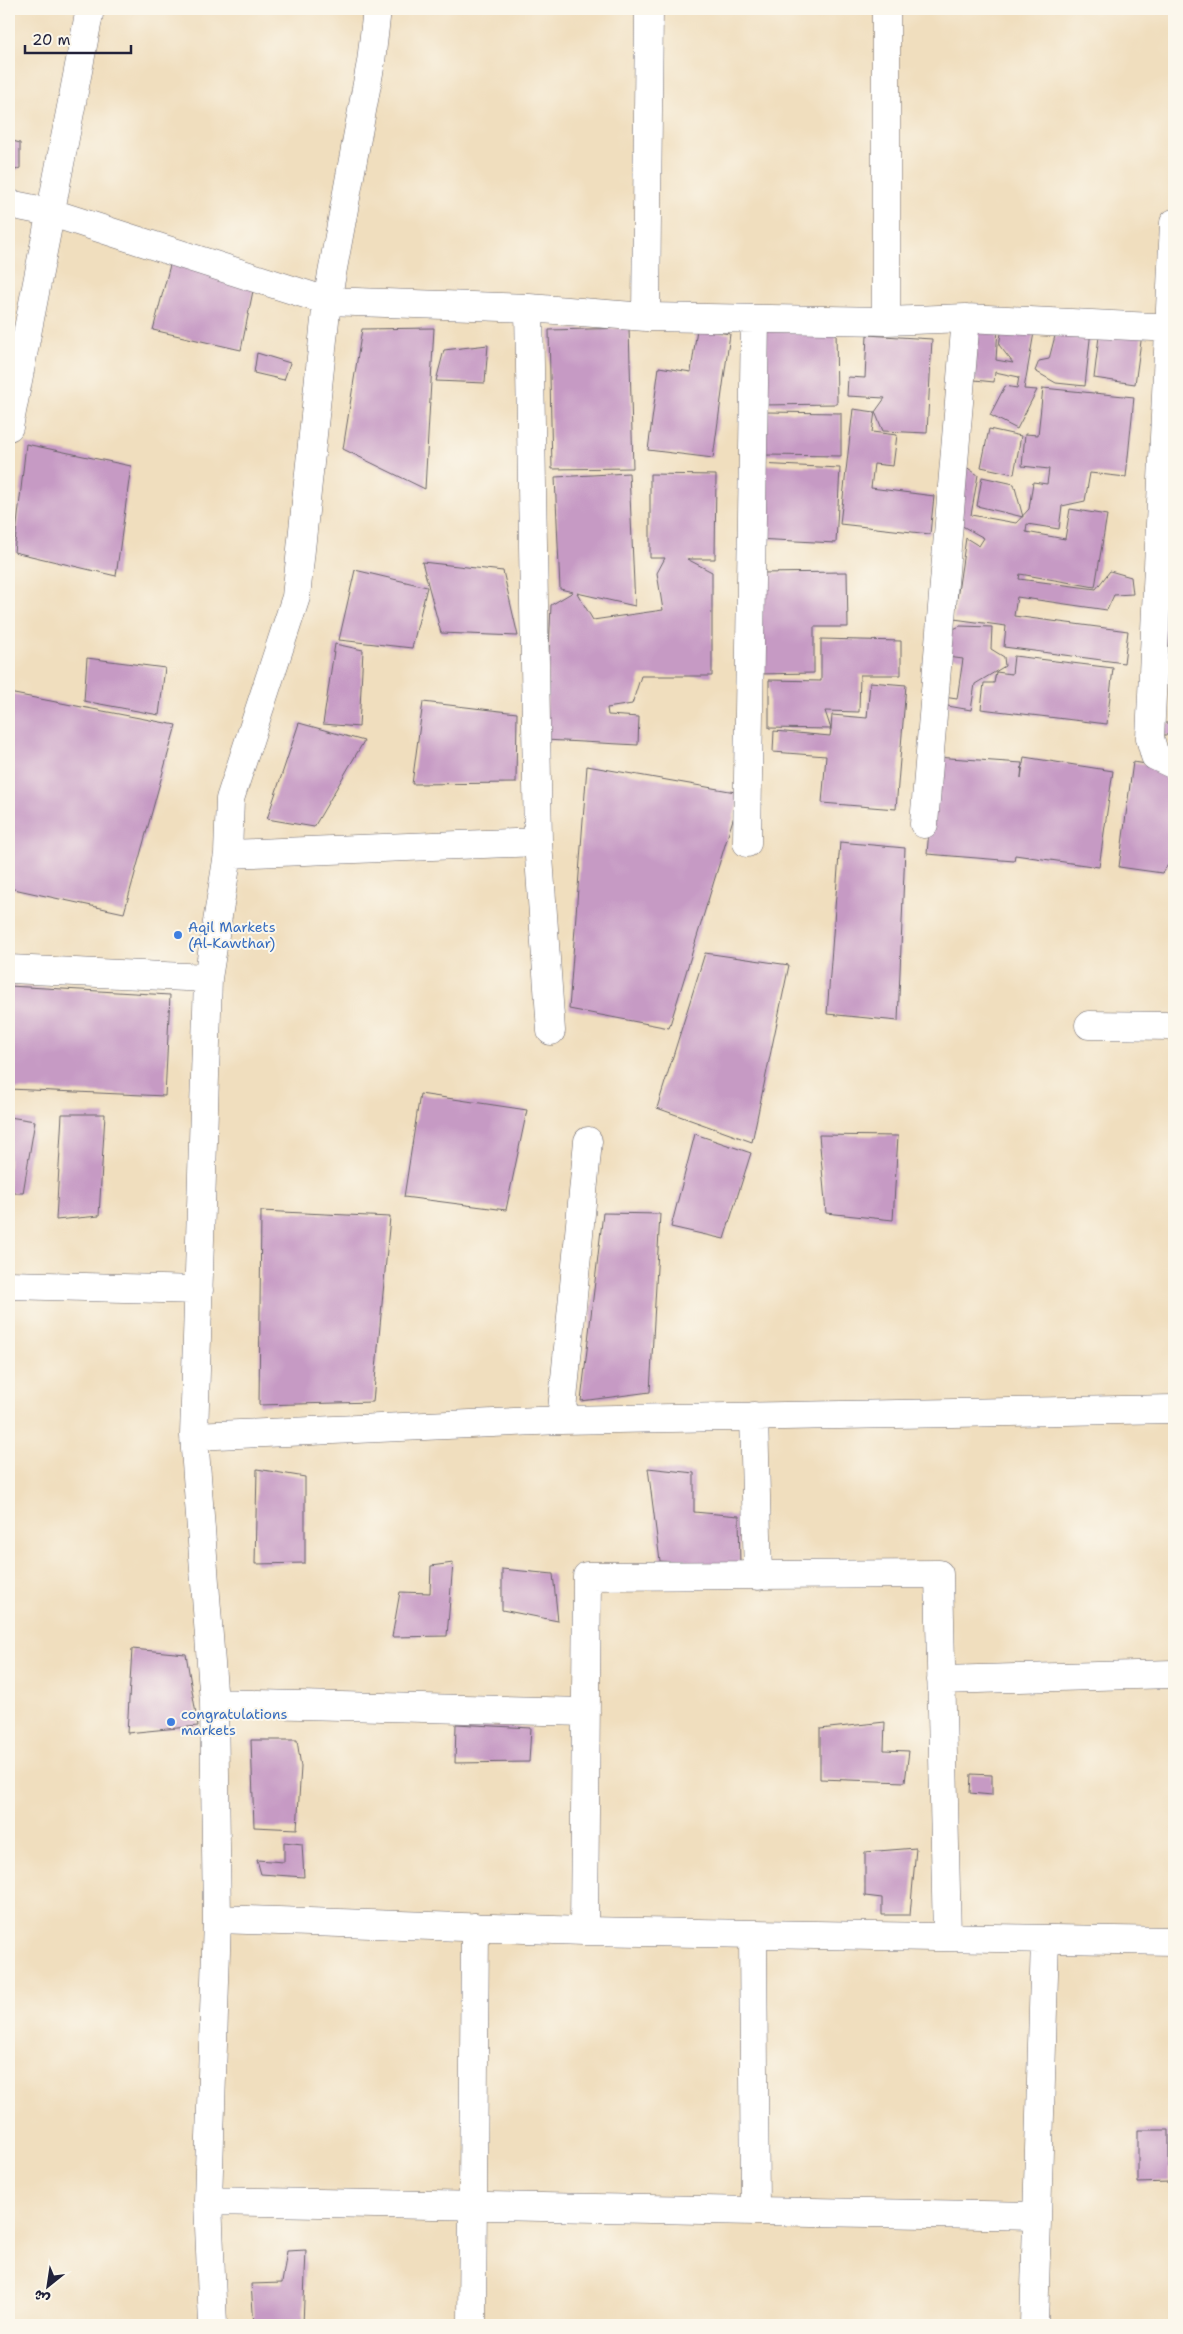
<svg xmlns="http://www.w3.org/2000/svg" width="1183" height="2334" font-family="'Shantell Sans','Playpen Sans Arabic',sans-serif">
	<rect width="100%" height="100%" fill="#fbf7ec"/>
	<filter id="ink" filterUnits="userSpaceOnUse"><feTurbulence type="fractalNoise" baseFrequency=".02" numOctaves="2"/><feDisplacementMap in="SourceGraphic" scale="10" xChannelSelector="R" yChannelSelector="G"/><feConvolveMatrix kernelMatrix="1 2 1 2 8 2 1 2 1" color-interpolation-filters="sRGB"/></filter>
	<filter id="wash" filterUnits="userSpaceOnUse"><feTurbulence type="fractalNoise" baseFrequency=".0096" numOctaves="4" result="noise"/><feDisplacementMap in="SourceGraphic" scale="20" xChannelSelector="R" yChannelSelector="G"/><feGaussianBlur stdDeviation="1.12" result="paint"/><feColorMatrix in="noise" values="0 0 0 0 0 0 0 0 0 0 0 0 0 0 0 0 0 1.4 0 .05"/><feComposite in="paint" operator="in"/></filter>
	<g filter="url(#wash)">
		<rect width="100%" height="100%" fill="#f0debe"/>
		<g id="blocks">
			<path fill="#c69ac4" d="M 9,140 L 20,143 L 20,168 L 9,173 Z
				M 171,261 L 255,281 L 241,350 L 153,330 Z
				M 1003,322 L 1035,327 L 1024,389 L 1037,390 L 1017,429 L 990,415 L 1005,386 L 1017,388 L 1019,377 L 995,372 L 994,382 L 965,379 L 970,325 L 998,328 L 996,360 L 1013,363 L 999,345 Z
				M 763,327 L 836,327 L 837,404 L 763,405 Z
				M 434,328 L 425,489 L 343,449 L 362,329 Z
				M 629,328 L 633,468 L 552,469 L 549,330 Z
				M 1100,328 L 1142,334 L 1135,384 L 1094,378 Z
				M 697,329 L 730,334 L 713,458 L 648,450 L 659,367 L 691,372 Z
				M 1091,330 L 1085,386 L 1056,383 L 1035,371 L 1039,361 L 1049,359 L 1055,336 Z
				M 867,335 L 932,339 L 927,433 L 883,431 L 875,412 L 872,432 L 897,435 L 893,466 L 874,464 L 871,488 L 934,496 L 930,534 L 840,524 L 853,409 L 875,412 L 885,398 L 847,396 L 848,377 L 865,378 Z
				M 488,345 L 485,383 L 436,381 L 444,350 Z
				M 257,353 L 290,363 L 284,380 L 254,373 Z
				M 1043,388 L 1134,397 L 1126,477 L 1090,473 L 1085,501 L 1062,506 L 1059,529 L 1027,524 L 1026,532 L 1065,539 L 1070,509 L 1107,515 L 1095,587 L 1020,574 L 1019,579 L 1096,589 L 1110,571 L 1131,577 L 1133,594 L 1114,595 L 1107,610 L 1017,597 L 1014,616 L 1128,631 L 1124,663 L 1004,647 L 1006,626 L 954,619 L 966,538 L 979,546 L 984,538 L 955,522 L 956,460 L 978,475 L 971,515 L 1016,523 L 1029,509 L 1033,482 L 1047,484 L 1049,469 L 1022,466 L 1025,434 L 1038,435 Z
				M 765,412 L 841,413 L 841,456 L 765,455 Z
				M 989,429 L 1021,436 L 1014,474 L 981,467 Z
				M 26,444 L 131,466 L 116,576 L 14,552 Z
				M 759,464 L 840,468 L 836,543 L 755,539 Z
				M 629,473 L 635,606 L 577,593 L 593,620 L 663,610 L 657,573 L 665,558 L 650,558 L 650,474 L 716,475 L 715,559 L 687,559 L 712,572 L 712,676 L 641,676 L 632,704 L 607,708 L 608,715 L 639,717 L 638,745 L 545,740 L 551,605 L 573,592 L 560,589 L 555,477 Z
				M 982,477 L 1014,484 L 1023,517 L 977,506 Z
				M 422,562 L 503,571 L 518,636 L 441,633 Z
				M 355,570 L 427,587 L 412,648 L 339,640 Z
				M 847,572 L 848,627 L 814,627 L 814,673 L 758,674 L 758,573 Z
				M 1169,581 L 1174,582 L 1174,646 L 1161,644 Z
				M 960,626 L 992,627 L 991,649 L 1004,657 L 1005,666 L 975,684 L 971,710 L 936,704 L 937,696 L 957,699 L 963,659 L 940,656 L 942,634 Z
				M 821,639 L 901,641 L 901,675 L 860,675 L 859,712 L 825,711 L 831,729 L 832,715 L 867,718 L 870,682 L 906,685 L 896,809 L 822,803 L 826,756 L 773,752 L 774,731 L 830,736 L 831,729 L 769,728 L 769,680 L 821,681 Z
				M 335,644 L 363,650 L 359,727 L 323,724 Z
				M 1014,656 L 1113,668 L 1107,724 L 981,709 L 984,683 L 994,683 L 996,672 L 1012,674 Z
				M 87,658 L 165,668 L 159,715 L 84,701 Z
				M 9,693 L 176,725 L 124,913 L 9,888 Z
				M 423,702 L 517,713 L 516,783 L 412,784 Z
				M 299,723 L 364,741 L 314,827 L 267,819 Z
				M 1163,723 L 1174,723 L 1174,735 L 1163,735 Z
				M 935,757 L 1022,763 L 1021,778 L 1024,757 L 1113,771 L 1099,867 L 1015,855 L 1014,861 L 927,854 Z
				M 1133,762 L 1174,768 L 1174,866 L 1168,865 L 1162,873 L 1119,867 Z
				M 587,766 L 741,793 L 669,1028 L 569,1009 Z
				M 840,842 L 905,848 L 898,1021 L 827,1014 Z
				M 705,953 L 789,965 L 752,1142 L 657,1108 Z
				M 9,986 L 170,995 L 165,1096 L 9,1089 Z
				M 420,1094 L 527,1110 L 506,1210 L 404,1197 Z
				M 62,1114 L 105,1114 L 99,1216 L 56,1220 Z
				M 9,1117 L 35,1121 L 23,1193 L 9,1193 Z
				M 695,1134 L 751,1153 L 724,1239 L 671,1227 Z
				M 819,1135 L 898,1136 L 893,1220 L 826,1213 Z
				M 261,1211 L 390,1217 L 373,1402 L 259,1405 Z
				M 603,1213 L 660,1214 L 650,1392 L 581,1401 Z
				M 648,1468 L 694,1473 L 694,1512 L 739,1516 L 740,1566 L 660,1561 Z
				M 257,1469 L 305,1477 L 305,1563 L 255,1564 Z
				M 453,1563 L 447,1636 L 392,1637 L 400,1592 L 430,1593 L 431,1566 Z
				M 502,1569 L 553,1574 L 558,1621 L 502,1610 Z
				M 132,1649 L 186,1654 L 198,1726 L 127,1733 Z
				M 885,1722 L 884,1750 L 909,1751 L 905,1782 L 820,1779 L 820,1729 Z
				M 456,1724 L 531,1728 L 529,1762 L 455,1763 Z
				M 251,1740 L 297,1740 L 301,1767 L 297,1829 L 254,1827 Z
				M 971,1774 L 992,1775 L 992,1795 L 970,1793 Z
				M 284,1842 L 302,1844 L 304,1877 L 261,1874 L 257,1860 L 284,1862 Z
				M 916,1848 L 910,1915 L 882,1915 L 882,1898 L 865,1896 L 865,1852 Z
				M 1138,2130 L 1169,2130 L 1169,2182 L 1138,2183 Z
				M 306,2250 L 303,2325 L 254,2325 L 251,2284 L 282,2283 L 287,2251 Z"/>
		</g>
	</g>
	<g filter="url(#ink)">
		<use href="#blocks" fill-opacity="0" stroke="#6a6469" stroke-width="1"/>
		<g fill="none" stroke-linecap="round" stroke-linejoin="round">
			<defs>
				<path id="minor" d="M 9,204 L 49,212 L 327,301 L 529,308 L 646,317 L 886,321 L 966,318 L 1174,328
					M 1174,223 L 1150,738 L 1155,756 L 1174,765
					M 529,308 L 538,842 L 551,1031
					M 646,317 L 649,9
					M 886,321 L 886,9
					M 9,427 L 90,9
					M 924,824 L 966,318
					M 747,843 L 755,319
					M 228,854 L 538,842
					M 9,969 L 208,978
					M 1089,1025 L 1174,1026
					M 9,1285 L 199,1290
					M 754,1416 L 758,1576
					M 561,1420 L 588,1141
					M 194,1436 L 561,1420 L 1174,1409
					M 941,1680 L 1174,1674
					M 214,1703 L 586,1712
					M 217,1919 L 584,1931 L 1174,1941
					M 584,1931 L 587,1576 L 939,1574 L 947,1937
					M 753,1934 L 755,2211
					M 208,2201 L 1037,2216
					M 213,2325 L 208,2201 L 217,1919 L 214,1703 L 194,1436 L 208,978 L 228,854 L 230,799 L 296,597 L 327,301 L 371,62 L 377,9
					M 472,2325 L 475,1927
					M 1034,2325 L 1045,1939"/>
			</defs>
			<use href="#minor" stroke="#6a6469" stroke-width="29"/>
			<use href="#minor" stroke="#fff" stroke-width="28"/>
		</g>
	</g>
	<g fill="#3f7fe0" stroke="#fbf7ec" stroke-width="2">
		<circle cx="178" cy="935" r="5"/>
		<circle cx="171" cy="1722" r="5"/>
	</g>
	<g text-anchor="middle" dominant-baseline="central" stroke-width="4" stroke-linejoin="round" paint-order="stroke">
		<g font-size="14" fill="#366cbe" stroke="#fbf7ec" text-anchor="start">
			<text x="188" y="927">Aqil Markets<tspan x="188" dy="16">(Al-Kawthar)</tspan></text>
			<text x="181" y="1714">congratulations<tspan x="181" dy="16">markets</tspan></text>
		</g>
	</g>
	<rect width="1183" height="2334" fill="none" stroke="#fbf7ec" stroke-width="30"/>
	<g transform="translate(48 2286) rotate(210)" stroke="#fbf7ec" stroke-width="4" paint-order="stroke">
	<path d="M0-4L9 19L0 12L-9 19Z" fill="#22223b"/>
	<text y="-8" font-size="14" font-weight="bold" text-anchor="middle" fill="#22223b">ش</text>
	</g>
	<path d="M25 45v8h106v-8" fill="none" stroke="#22223b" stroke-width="2.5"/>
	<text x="32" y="45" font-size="15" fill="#22223b" stroke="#fbf7ec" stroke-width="4" paint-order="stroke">20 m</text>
</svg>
